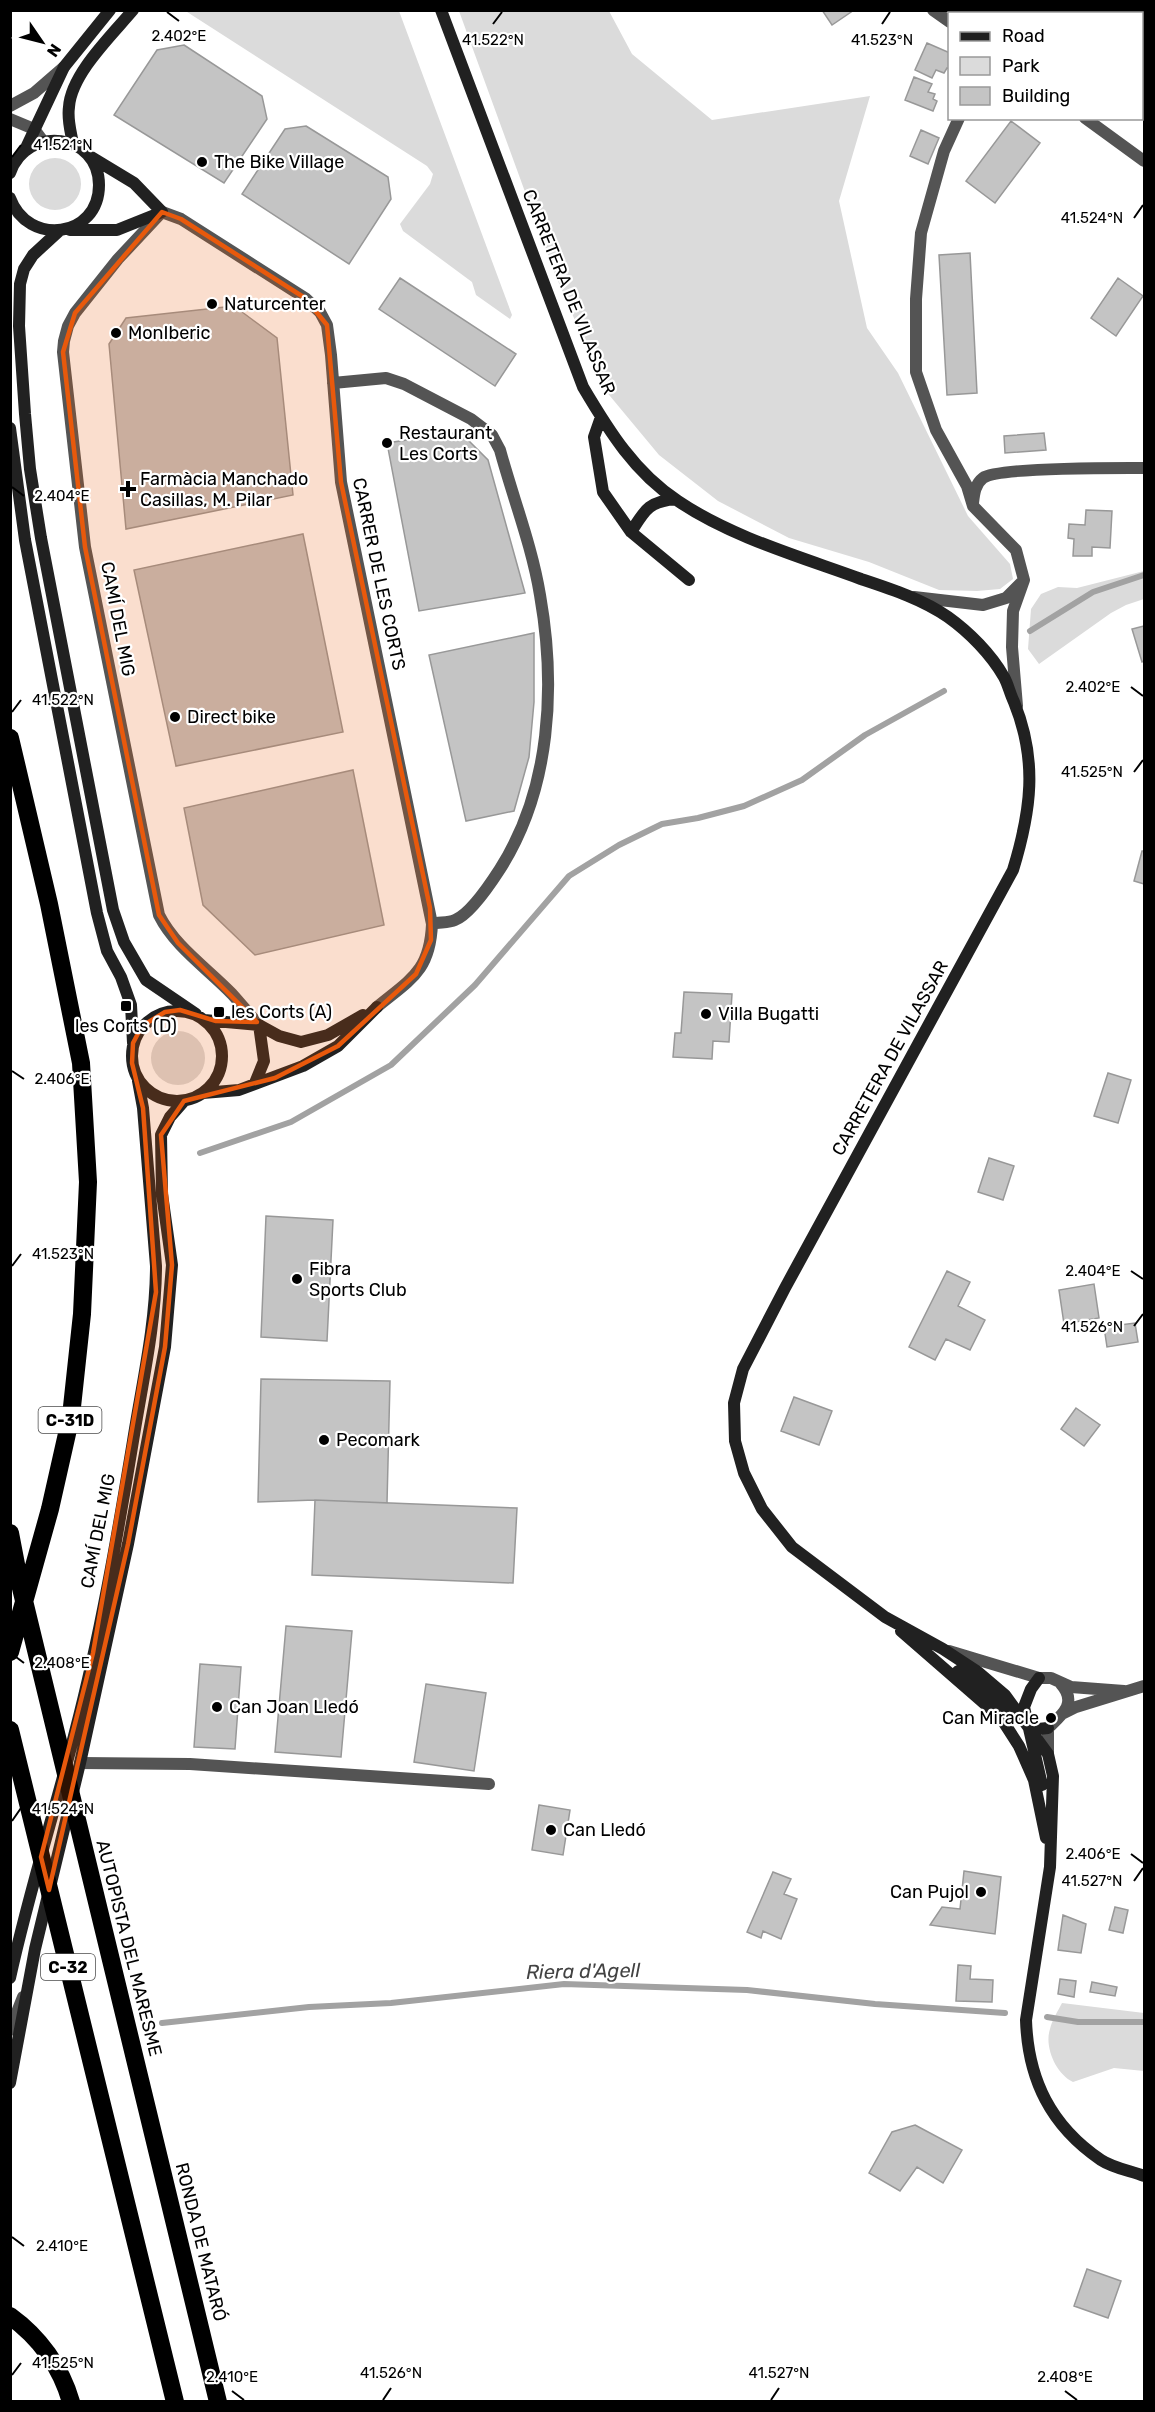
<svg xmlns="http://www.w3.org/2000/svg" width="1155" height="2412" font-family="Rubik,sans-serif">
	<rect width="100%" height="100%" fill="#fff"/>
	<path fill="#dbdbdb" d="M 184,10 L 399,11 L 512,315 L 510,319 L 476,295 L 472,282 L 403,231 L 400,224 L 430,184 L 433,174 L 427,166 Z
		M 459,11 L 609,11 L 632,54 L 712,120 L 870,96 L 839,201 L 867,328 L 898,373 L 968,516 L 1010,564 L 1013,579 L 1000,589 L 977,591 L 939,590 L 869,562 L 789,538 L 718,501 L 659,455 L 605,390 L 555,274 Z
		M29 184a26 26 0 1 1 52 0a26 26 0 1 1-52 0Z
		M 1144,571 L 1144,599 L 1126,605 L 1111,613 L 1039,664 L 1028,649 L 1031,609 L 1041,594 L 1058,587 L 1077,588 Z
		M151 1058a27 27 0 1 1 54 0a27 27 0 1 1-54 0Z
		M 1062,2003 L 1144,2013 L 1144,2071 L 1114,2068 L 1073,2082 C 1056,2074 1044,2047 1050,2029 C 1052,2020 1058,2011 1062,2003 Z"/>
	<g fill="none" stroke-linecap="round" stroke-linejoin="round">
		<path stroke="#a2a2a2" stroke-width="6" d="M 1030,631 L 1093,592 L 1144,575
			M 200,1153 L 291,1122 L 391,1065 L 475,985 L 569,876 L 619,845 L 662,824 L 698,818 L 744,806 L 802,780 L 865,735 L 944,691
			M 1047,2017 L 1078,2022 L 1144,2022
			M 162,2023 L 309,2007 L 391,2003 L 564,1984 L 747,1990 L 875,2004 L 1005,2013"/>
	</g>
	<path fill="#c4c4c4" stroke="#989898" stroke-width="1.5" d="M 822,10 L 854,10 L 832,25 Z
		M 927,43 L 950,53 L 950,69 L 947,68 L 944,73 L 936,70 L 932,78 L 915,70 Z
		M 184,45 L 262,96 L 267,119 L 224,183 L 114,115 L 157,50 Z
		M 1144,46 L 1144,120 L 1141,118 L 1142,52 Z
		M 914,77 L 932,84 L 928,92 L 935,94 L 933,99 L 937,101 L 933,111 L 905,100 Z
		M 1011,121 L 1040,143 L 995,203 L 966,181 Z
		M 306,126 L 388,177 L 391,199 L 349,264 L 242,194 L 285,129 Z
		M 921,130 L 939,138 L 928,164 L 910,156 Z
		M 970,253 L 977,393 L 947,395 L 939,255 Z
		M 400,278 L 516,354 L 495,386 L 379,309 Z
		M 1118,278 L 1143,296 L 1116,336 L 1091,318 Z
		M 234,306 L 277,338 L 293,495 L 126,529 L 109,344 L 126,318 Z
		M 460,432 L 488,460 L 525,593 L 419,611 L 387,443 Z
		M 1044,433 L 1046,450 L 1005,453 L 1004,436 Z
		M 1086,510 L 1112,511 L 1110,548 L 1092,547 L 1092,556 L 1073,556 L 1074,539 L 1068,538 L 1069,524 L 1085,525 Z
		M 303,534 L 343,732 L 176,766 L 134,570 Z
		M 1144,626 L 1144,661 L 1142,662 L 1132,629 Z
		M 534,633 L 534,702 L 529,757 L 514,811 L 466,821 L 429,655 Z
		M 353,770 L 384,925 L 255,955 L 203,905 L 184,808 Z
		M 1142,851 L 1144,851 L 1144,884 L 1134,881 Z
		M 684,992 L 732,994 L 729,1042 L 713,1041 L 712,1059 L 673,1057 L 675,1033 L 681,1033 Z
		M 1108,1073 L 1131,1080 L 1118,1123 L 1094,1116 Z
		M 989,1158 L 1014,1166 L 1003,1200 L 978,1192 Z
		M 266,1216 L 333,1220 L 327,1341 L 261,1337 Z
		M 947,1271 L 970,1282 L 958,1306 L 985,1320 L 970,1350 L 946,1339 L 935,1360 L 909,1347 Z
		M 1094,1284 L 1099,1318 L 1064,1324 L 1059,1290 Z
		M 1135,1323 L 1138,1342 L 1107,1347 L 1104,1327 Z
		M 261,1379 L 390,1381 L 387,1503 L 315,1500 L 258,1502 Z
		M 794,1397 L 832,1411 L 819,1445 L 781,1431 Z
		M 1076,1408 L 1100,1425 L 1084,1446 L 1061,1429 Z
		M 315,1500 L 517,1508 L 513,1583 L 312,1575 Z
		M 286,1626 L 352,1631 L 341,1757 L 275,1752 Z
		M 200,1664 L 241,1667 L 235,1749 L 194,1747 Z
		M 426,1684 L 486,1693 L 474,1771 L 414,1762 Z
		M 539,1805 L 570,1810 L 563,1855 L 532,1850 Z
		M 964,1871 L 1001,1877 L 995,1934 L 930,1925 L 942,1907 L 960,1909 Z
		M 773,1872 L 791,1879 L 784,1894 L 797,1899 L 781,1939 L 763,1931 L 761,1938 L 747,1932 Z
		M 1115,1907 L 1128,1910 L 1123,1933 L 1109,1930 Z
		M 1063,1915 L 1086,1924 L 1081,1953 L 1058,1950 Z
		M 958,1965 L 971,1966 L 970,1979 L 993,1980 L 992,2002 L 956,2001 Z
		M 1060,1979 L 1076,1981 L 1074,1997 L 1058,1994 Z
		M 1092,1982 L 1117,1987 L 1115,1996 L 1090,1992 Z
		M 915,2125 L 962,2150 L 943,2183 L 917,2167 L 900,2191 L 869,2173 L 892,2132 Z
		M 1087,2269 L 1121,2281 L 1108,2318 L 1074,2306 Z"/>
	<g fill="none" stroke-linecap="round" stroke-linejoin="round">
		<path stroke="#545454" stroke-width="12" d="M 933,10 L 950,22
			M 10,106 L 34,93 L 64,67
			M 959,118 L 944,151 L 921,233 L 916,299 L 916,372 L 936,430 L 967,486 L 973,506 L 1016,550 L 1024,580
			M 1085,118 L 1144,161
			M 10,119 L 34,129 L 43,141
			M 333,383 L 386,378 L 404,384 L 471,419 L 492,435 L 500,450 C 513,498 532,546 540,595 C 556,686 551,789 500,869 C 491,883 470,914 455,920 C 448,923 439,922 432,924
			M 973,503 C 974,494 975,484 983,478 C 998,467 1119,468 1144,468
			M 914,597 L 983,605 L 1006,598 L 1021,583
			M 1017,706 L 1012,647 L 1013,611 L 1024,580
			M 259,1025 C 250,1015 241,1004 232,994 C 207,968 175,947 159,915 L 85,547 L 63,352 L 64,341 L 68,326 L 75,313 L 118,259 L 162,212 L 181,219 L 305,298 L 320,312 L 327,325 L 331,355 L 341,482 L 432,924 C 430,971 411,979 377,1007
			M 949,1651 L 1039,1678 L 1051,1678 L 1071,1687 L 1124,1691
			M 1062,1714 L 1076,1707 L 1144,1686
			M 1048,1754 L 1048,1728 C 1062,1715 1078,1703 1061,1684
			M 80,1763 L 190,1764 L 489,1784
			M 10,2030 L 23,1997"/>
		<path stroke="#212121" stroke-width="12" d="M 441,10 L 583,387 C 609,431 635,473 678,501 C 731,537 801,557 861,579 C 891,589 922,599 948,617 C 969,632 991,654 1004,677 C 1008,684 1010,694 1014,702 C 1038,761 1031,811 1013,870 L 785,1288 L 743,1369 L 734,1403 L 735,1441 L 744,1473 L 762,1509 L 792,1547 L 885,1617 L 943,1649 L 978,1672 L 1005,1695 L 1048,1754 L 1053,1776 L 1050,1867 L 1026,2020 C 1028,2080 1051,2126 1101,2160 C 1113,2168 1131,2171 1144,2176
			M 73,144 C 71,132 67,120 69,107 C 71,74 112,35 133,10
			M 24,152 L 64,67 L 110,10
			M 10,173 C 27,124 99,133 99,185 C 99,238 28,247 10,198
			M 70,230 L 117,230 L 162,212 L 134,183 L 91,157
			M 59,231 L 33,255 L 24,269 L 20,284 L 19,326 L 25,414 L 30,469 L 41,538 L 113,910 L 124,942 L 146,980 L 196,1014
			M 601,417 L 594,437 L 603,492 L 631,532 L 689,580
			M 10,428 L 25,540 L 97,913 L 107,951 L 121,977 L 131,1005 L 133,1043
			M 631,532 C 645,510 648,502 675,499
			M132 1056a45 45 0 1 1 90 0a45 45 0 1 1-90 0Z
			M 204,1020 L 259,1025 L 279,1036 L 301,1042 L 328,1035 L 363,1015
			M 255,1083 L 264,1061 L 259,1025
			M 203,1093 L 239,1090 L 303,1066 L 338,1046 L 377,1007
			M 901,1631 L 1001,1718 L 1019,1746 L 1034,1780 L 1046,1838
			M 958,1671 L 978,1684 L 1013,1713
			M 1039,1678 L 1031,1689 L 1024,1707 L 1042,1785
			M 1027,1723 L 1038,1729 L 1048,1728
			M 10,1978 C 28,1895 54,1814 75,1732 C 100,1637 117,1538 133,1441 C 142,1384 156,1324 156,1266 L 143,1108 L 138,1081
			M 10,2083 L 35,1949 L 80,1763 L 128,1544 L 165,1347 L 172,1265 L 162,1194 L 161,1135 L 170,1117 L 184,1101"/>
		<path stroke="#000" stroke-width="18" d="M 10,738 L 49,904 L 81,1063 L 88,1182 L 82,1314 L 71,1416 L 50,1509 L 10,1652
			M 10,1533 L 19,1580 L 218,2402
			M 10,1730 L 175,2402
			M 10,2316 C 39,2337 61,2367 71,2402"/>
	</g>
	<path fill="#e8590c" fill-opacity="0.2" stroke="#e8590c" stroke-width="4.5" stroke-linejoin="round" d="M 162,212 L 181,219 L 305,298 L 327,325 L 341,482 L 430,908 L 431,940 L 416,974 L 338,1046 L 275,1078 L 184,1101 L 161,1135 L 172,1265 L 165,1347 L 128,1544 L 49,1890 L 41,1857 L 93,1653 L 156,1292 L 143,1108 L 132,1063 L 133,1043 L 142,1026 L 165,1012 L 180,1010 L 216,1021 L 257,1022 L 178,943 L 159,915 L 85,547 L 63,352 L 75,313 Z"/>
	<path fill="none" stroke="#000" stroke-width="2" d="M 167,12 L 179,21M 493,24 L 502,12M 882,24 L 890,12M 12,157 L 21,145M 1134,218 L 1143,205M 12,487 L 24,496M 1131,687 L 1143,696M 12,712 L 21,700M 1134,772 L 1143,760M 12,1071 L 24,1079M 12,1266 L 21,1254M 1131,1271 L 1143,1279M 1134,1326 L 1143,1314M 12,1654 L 24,1663M 12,1821 L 21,1808M 1131,1854 L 1143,1863M 1134,1881 L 1143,1868M 12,2237 L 24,2246M 12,2375 L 21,2363M 232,2391 L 244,2400M 1065,2391 L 1077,2400M 383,2400 L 391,2388M 771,2400 L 779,2388"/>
	<g fill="#000" stroke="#fff" stroke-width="2">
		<circle cx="202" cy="162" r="6"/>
		<circle cx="212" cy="304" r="6"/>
		<circle cx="116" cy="333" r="6"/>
		<circle cx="387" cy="443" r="6"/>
		<path d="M125 480h6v6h6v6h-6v6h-6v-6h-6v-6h6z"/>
		<circle cx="175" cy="717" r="6"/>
		<rect x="120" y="1000" width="12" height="12" rx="3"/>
		<rect x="213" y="1006" width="12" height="12" rx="3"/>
		<circle cx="706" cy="1014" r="6"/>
		<circle cx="297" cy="1279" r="6"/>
		<circle cx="324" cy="1440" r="6"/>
		<circle cx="217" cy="1707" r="6"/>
		<circle cx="1051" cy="1718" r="6"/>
		<circle cx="551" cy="1830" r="6"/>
		<circle cx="981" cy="1892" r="6"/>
	</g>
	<g text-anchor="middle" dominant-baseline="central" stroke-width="4.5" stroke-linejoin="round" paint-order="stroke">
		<g fill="#fff" stroke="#4c4c4c" stroke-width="1.5">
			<rect x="38.5" y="1407" width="63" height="26" rx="4.5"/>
			<rect x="41" y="1954" width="54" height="26" rx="4.5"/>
		</g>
		<g font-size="16" font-weight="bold" fill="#000">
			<text x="70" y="1420">C-31D</text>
			<text x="68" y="1967">C-32</text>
		</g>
		<g font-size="18" fill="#000" stroke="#fff" text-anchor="start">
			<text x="214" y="162">The Bike Village</text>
			<text x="224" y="304">Naturcenter</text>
			<text x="128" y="333">MonIberic</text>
			<text x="399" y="433">Restaurant<tspan x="399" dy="21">Les Corts</tspan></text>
			<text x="140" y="479">Farmàcia Manchado<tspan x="140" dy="21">Casillas, M. Pilar</tspan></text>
			<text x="187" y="717">Direct bike</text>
			<text x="231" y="1012">les Corts (A)</text>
			<text x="718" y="1014">Villa Bugatti</text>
			<text x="126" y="1026" text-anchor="middle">les Corts (D)</text>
			<text x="309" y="1269">Fibra<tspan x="309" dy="21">Sports Club</tspan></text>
			<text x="336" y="1440">Pecomark</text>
			<text x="229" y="1707">Can Joan Lledó</text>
			<text x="1039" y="1718" text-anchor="end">Can Miracle</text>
			<text x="563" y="1830">Can Lledó</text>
			<text x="969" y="1892" text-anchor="end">Can Pujol</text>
		</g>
		<g font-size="18" fill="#000" stroke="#fff">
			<text transform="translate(569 292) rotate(68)">CARRETERA DE VILASSAR</text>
			<text transform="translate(379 574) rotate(78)">CARRER DE LES CORTS</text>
			<text transform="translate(118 619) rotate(79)">CAMÍ DEL MIG</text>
			<text transform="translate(890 1058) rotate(-61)">CARRETERA DE VILASSAR</text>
			<text transform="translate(98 1531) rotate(-79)">CAMÍ DEL MIG</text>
			<text transform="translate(129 1948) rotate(76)">AUTOPISTA DEL MARESME</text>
			<text transform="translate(201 2242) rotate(76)">RONDA DE MATARÓ</text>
		</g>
		<g font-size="20" font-style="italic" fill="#434343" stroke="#fff">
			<text transform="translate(583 1971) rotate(-1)">Riera d'Agell</text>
		</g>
	</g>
	<g font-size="15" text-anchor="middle" fill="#000" stroke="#fff" stroke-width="4.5" stroke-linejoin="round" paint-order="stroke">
		<text x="179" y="41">2.402°E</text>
		<text x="493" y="45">41.522°N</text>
		<text x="882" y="45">41.523°N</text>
		<text x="63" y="150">41.521°N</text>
		<text x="1092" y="223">41.524°N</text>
		<text x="62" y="501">2.404°E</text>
		<text x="1093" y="692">2.402°E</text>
		<text x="63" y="705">41.522°N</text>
		<text x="1092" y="777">41.525°N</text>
		<text x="62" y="1084">2.406°E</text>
		<text x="63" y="1259">41.523°N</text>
		<text x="1093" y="1276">2.404°E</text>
		<text x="1092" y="1332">41.526°N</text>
		<text x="62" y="1668">2.408°E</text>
		<text x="63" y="1814">41.524°N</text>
		<text x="1093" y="1859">2.406°E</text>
		<text x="1092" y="1886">41.527°N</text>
		<text x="62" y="2251">2.410°E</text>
		<text x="63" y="2368">41.525°N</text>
		<text x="391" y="2378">41.526°N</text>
		<text x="779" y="2378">41.527°N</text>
		<text x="232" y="2382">2.410°E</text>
		<text x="1065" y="2382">2.408°E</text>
	</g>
	<rect width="1155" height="2412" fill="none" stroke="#000000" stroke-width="24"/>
	<rect x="948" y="12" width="195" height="108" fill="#ffffff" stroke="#999999" stroke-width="1.5"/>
	<rect x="960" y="32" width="30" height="9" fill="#212121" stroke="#999999" stroke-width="1.5"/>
	<text x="1002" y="42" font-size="18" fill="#000000">Road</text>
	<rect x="960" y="57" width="30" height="18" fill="#dbdbdb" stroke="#999999" stroke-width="1.5"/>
	<text x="1002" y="72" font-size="18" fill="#000000">Park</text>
	<rect x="960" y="87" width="30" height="18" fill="#c4c4c4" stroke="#999999" stroke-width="1.5"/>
	<text x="1002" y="102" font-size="18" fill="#000000">Building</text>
	<g transform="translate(42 42) rotate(125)" stroke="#ffffff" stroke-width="4.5" paint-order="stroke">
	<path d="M0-4.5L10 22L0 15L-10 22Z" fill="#000000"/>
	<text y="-9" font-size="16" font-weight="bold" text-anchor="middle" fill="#000000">N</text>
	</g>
</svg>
